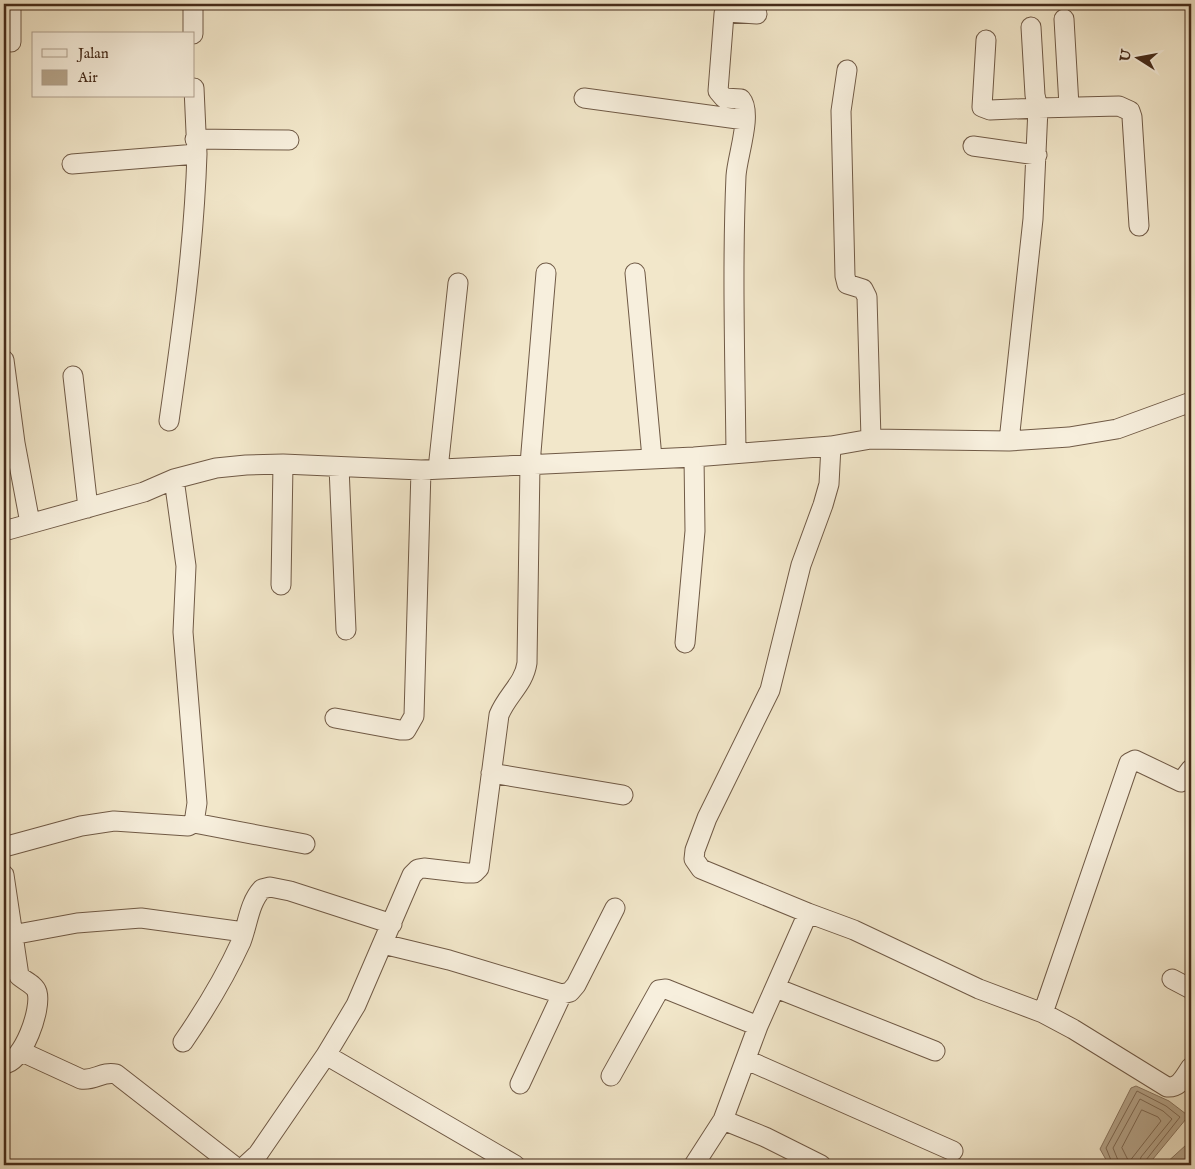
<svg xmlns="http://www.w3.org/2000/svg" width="1195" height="1169" font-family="'IM FELL English',serif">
	<rect width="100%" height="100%" fill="#f2e7ca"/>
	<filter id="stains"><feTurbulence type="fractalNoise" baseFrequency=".004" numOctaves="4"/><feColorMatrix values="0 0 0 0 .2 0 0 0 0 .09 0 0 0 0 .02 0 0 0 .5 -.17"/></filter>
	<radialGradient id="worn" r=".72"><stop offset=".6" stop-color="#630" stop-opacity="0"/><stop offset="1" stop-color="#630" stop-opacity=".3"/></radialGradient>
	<path fill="#b7a78e" stroke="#897560" d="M 1136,1086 L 1169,1101 L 1186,1114 L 1186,1119 L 1148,1165 L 1109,1165 L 1100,1149 L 1131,1088 Z
		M 1191,1137 L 1191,1165 L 1164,1165 L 1186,1145 Z"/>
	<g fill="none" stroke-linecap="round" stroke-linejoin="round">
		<path stroke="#7e6954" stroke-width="1" d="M 1142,1110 L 1158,1117 L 1161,1121 L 1129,1162 L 1122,1148 Z
			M 1113,1165 L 1106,1148 L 1137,1091 L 1166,1106 L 1180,1117 L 1146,1160 L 1145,1165
			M 1120,1165 L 1113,1148 L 1140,1099 L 1163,1111 L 1172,1119 L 1141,1157 L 1139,1165"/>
		<defs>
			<path id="minor" d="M 1064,19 L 1069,106
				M 193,34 L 193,4
				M 986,40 L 982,107 L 990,110 L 1038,108 L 1035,95 L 1031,27
				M 11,42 L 11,4
				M 847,70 L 841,111 L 845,276 L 847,284 L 863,289 L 867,297 L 871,439
				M 584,98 L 745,120
				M 195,139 L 289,140
				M 973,146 L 1037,155
				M 72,164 L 197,154 L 194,88
				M 635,273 L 652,458
				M 4,360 L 15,443 L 30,523
				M 73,376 L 88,508
				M 169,421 C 182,331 194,245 197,154
				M 1009,441 L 1033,219 L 1038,108 L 1119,106 L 1130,111 L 1132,117 L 1139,226
				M 736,453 C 735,360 732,268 736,176 C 737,157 753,113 741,99 L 724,98 L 718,91 L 724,14 L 727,12 L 757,14
				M 339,467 L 346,630
				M 438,469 L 458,283
				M 4,531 L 144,492 L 174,479 L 216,468 L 246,465 L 283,464 L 421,470 L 694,457 L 831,446 L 871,439 L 1009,441 L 1069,437 L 1117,429 L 1191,402
				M 281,585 L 283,464
				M 685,643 L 695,531 L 694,457
				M 335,718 L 400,730 L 406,730 L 414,716 L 421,470
				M 491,773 L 623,795
				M 194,823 L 305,844
				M 4,847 L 81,826 L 114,821 L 188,826 L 194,823 L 197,803 L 183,632 L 186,566 L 174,479
				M 4,875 L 19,976 C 25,981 35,985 37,992 C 42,1009 23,1062 4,1064
				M 808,913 L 854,930 L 979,989 L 1043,1013 L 1073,1029 L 1167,1087 C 1180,1088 1184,1077 1191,1067
				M 12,935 L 77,923 L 141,918 L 244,932
				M 383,944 L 449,960 L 562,994 L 570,992 L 576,985 L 615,908
				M 1172,979 L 1191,989
				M 776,988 L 935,1051
				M 1043,1013 L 1129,763 L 1135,760 L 1181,782 L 1191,769
				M 183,1042 C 205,1010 225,977 241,942 C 248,924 249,903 262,889 L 270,887 L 290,891 L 392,924
				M 20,1051 L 81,1079 C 95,1081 102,1071 116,1074 L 233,1165
				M 326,1055 L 515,1165
				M 747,1060 L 953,1151
				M 611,1076 L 659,990 L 666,989 L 758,1026
				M 520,1084 L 562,994
				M 723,1120 L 765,1137 L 821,1165
				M 246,1165 L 258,1154 L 326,1055 L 356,1005 L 412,875 L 418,869 L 424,868 L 467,873 L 474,873 L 479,868 L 499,715 C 507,695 524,684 527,663 L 530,464 L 546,273
				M 694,1165 L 723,1120 L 758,1026 L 808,913 L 701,869 L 694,859 L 695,850 L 707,818 L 770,690 L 801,565 L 823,505 L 829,484 L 831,446"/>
		</defs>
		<use href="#minor" stroke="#705a46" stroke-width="21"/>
		<use href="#minor" stroke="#f7efdd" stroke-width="19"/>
	</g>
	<rect width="1195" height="1169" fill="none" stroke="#f2e7ca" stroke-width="20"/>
	<rect x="5" y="5" width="1185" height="1159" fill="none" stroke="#452b1a" stroke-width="2.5"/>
	<rect x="10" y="10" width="1175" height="1149" fill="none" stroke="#452b1a"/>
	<rect x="32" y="32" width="162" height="65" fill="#f7efdd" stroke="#b0a18f"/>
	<rect x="42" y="49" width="25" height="8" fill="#f7efdd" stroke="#b0a18f"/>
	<text x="78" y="58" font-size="15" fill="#452b1a">Jalan</text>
	<rect x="42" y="70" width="25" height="15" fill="#b7a78e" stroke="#b0a18f"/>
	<text x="78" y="82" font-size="15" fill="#452b1a">Air</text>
	<g transform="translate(1138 58) rotate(281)" stroke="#f7efdd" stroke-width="4" paint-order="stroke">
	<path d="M0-4L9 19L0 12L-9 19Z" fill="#452b1a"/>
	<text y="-8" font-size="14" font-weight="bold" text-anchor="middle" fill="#452b1a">U</text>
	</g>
	<rect width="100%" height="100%" filter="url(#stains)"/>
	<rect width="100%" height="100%" fill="url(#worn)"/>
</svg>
